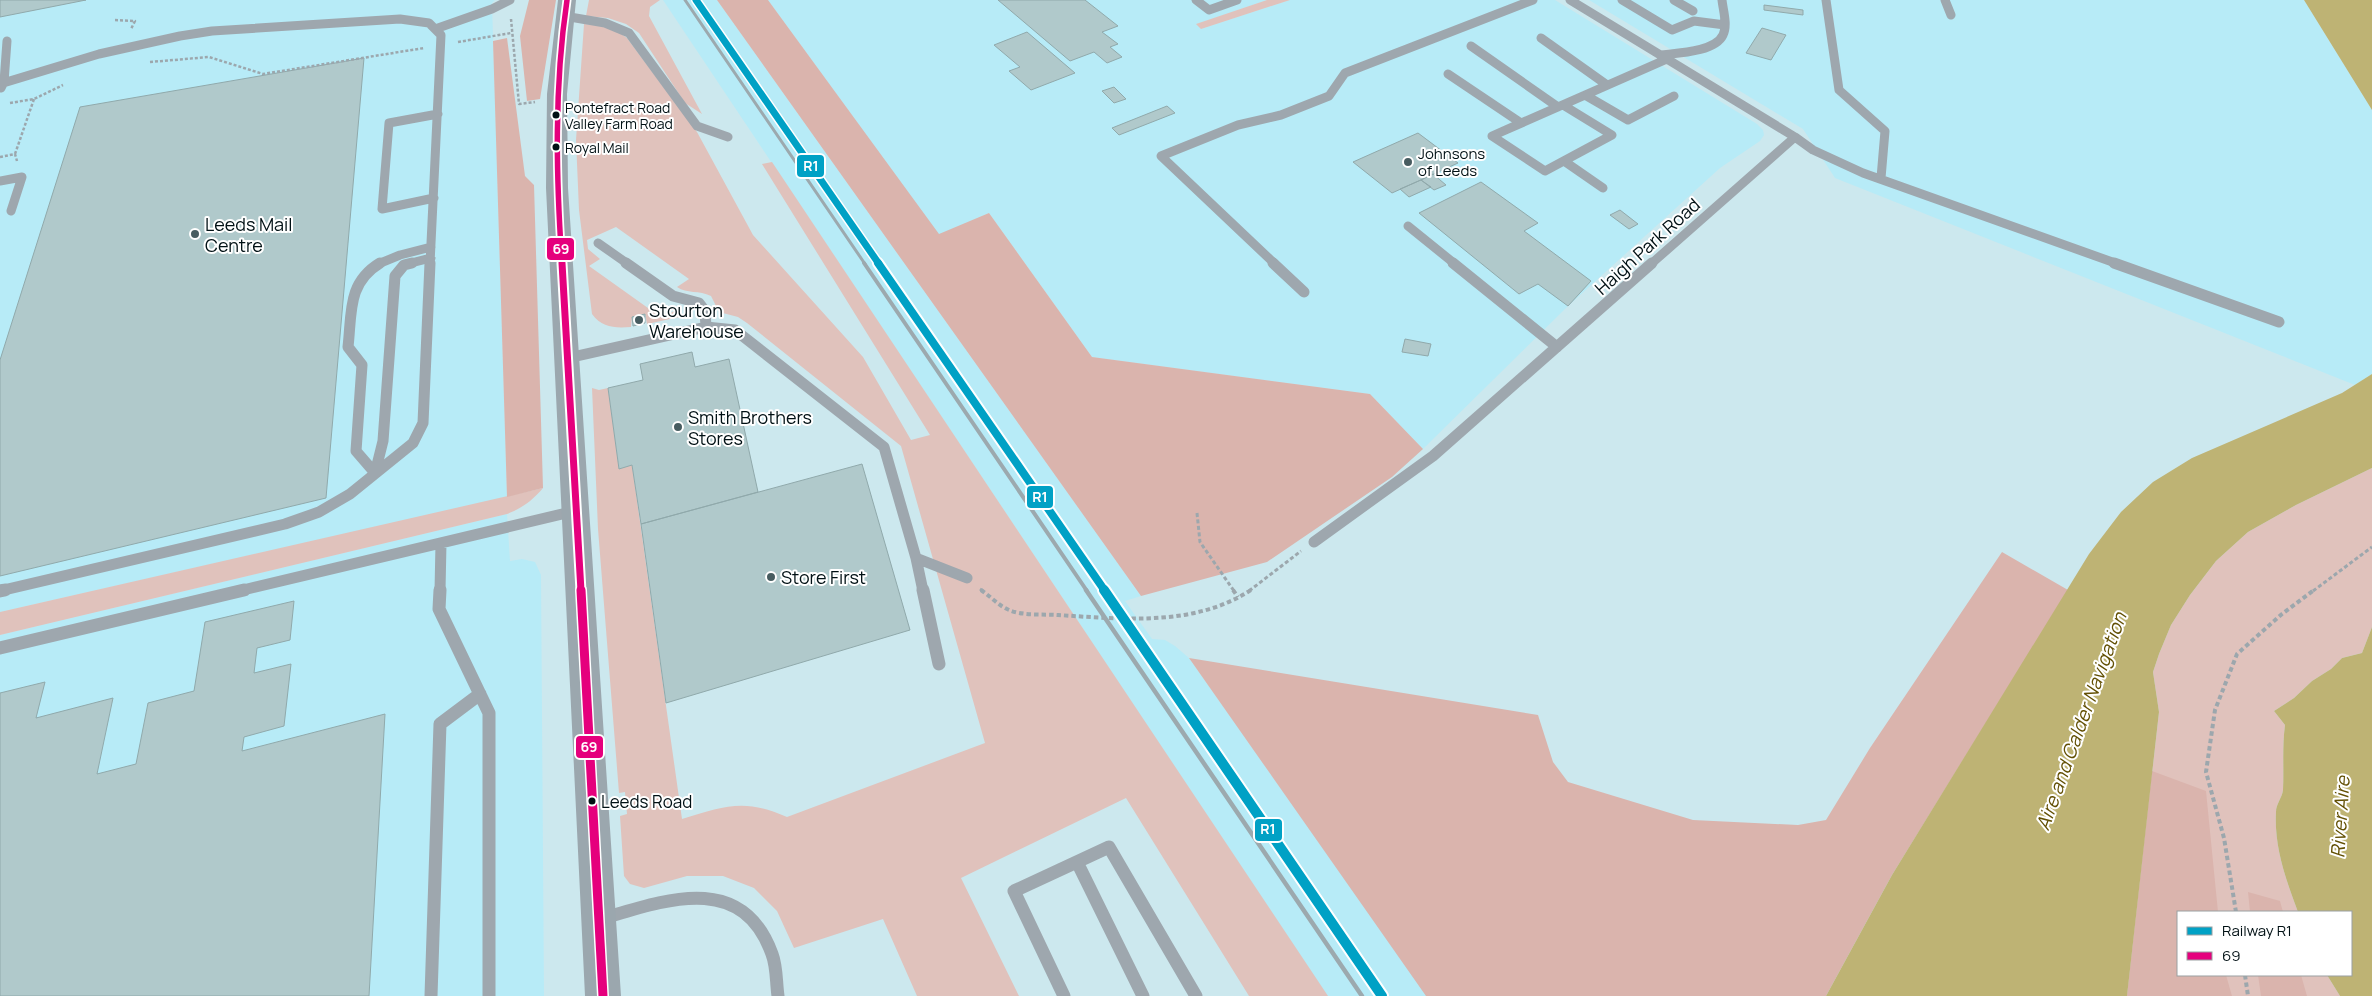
<svg xmlns="http://www.w3.org/2000/svg" width="2372" height="996" font-family="Manrope,sans-serif">
	<rect width="100%" height="100%" fill="#cce8ee"/>
	<path fill="#b7ebf7" d="M 0,0 L 495,0 L 492,3 L 507,497 L 0,612 Z
		M 663,0 L 717,0 L 1141,596 L 1125,601 L 1152,639 L 1165,640 L 1175,646 L 1189,658 L 1427,996 L 1326,996 L 1069,664 L 1084,630 Z
		M 768,0 L 1267,0 L 1197,24 L 1201,29 L 1290,0 L 1555,0 L 1757,124 L 1763,130 L 1764,135 L 1760,141 L 1720,168 L 1568,306 L 1423,449 L 1370,394 L 1092,357 L 989,213 L 939,235 Z
		M 1589,0 L 2304,0 L 2372,110 L 2372,374 L 2355,385 L 1835,178 L 1803,129 Z
		M 507,514 L 510,561 L 522,559 L 535,562 L 541,575 L 544,996 L 0,996 L 0,635 Z"/>
	<path fill="#e0c2bc" d="M 589,0 L 660,0 L 650,7 L 649,16 L 702,114 L 685,103 L 639,33 L 626,24 L 608,18 L 586,16 Z
		M 1267,0 L 1290,0 L 1201,29 L 1196,24 Z
		M 584,24 C 600,25 614,28 627,38 L 697,132 L 753,235 L 863,357 L 911,440 L 930,435 L 762,164 L 772,162 L 1328,996 L 1249,996 L 1126,798 L 961,878 L 1019,996 L 917,996 L 883,919 L 794,948 L 777,911 L 754,888 L 723,876 L 687,876 L 644,888 L 630,884 L 624,876 L 620,816 L 627,814 L 625,792 L 619,793 L 598,529 L 592,388 L 599,390 L 608,388 L 619,469 L 632,465 L 682,819 C 725,806 744,798 787,817 L 985,743 L 901,446 L 747,323 L 738,317 L 719,312 L 711,296 C 699,290 687,294 677,287 L 689,279 L 616,227 L 587,240 L 588,249 L 600,259 L 589,266 L 662,318 L 676,310 L 684,316 L 647,324 L 645,314 L 632,317 L 631,327 C 615,328 602,328 592,314 L 579,210 L 576,140 Z
		M 2372,468 L 2372,627 L 2362,653 L 2342,658 L 2331,669 L 2312,681 L 2294,698 L 2274,711 L 2285,725 C 2282,747 2284,768 2283,790 C 2282,798 2276,804 2276,812 C 2274,847 2286,880 2298,912 L 2178,912 L 2178,975 L 2327,975 L 2340,996 L 2127,996 L 2159,712 L 2153,672 L 2159,654 L 2171,625 L 2190,595 L 2216,561 L 2248,532 L 2296,505 Z
		M 543,488 C 532,501 522,508 507,514 L 0,635 L 0,612 Z"/>
	<path fill="#dab4ad" d="M 529,0 L 556,0 L 540,99 L 527,101 L 520,36 Z
		M 717,0 L 768,0 L 939,234 L 989,213 L 1092,357 L 1370,394 L 1423,449 L 1392,477 L 1267,562 L 1141,596 Z
		M 507,38 L 525,176 L 534,185 L 543,488 L 507,497 L 493,41 Z
		M 2002,552 L 2068,590 L 1892,875 L 1826,996 L 1426,996 L 1189,658 L 1538,715 L 1553,762 L 1568,782 L 1693,820 L 1798,825 L 1826,820 L 1870,748 Z
		M 2152,771 L 2206,791 L 2218,912 L 2178,912 L 2178,975 L 2226,975 L 2232,996 L 2127,996 Z
		M 2248,892 L 2280,901 L 2283,912 L 2250,912 Z
		M 2258,975 L 2301,975 L 2307,996 L 2261,996 Z"/>
	<path fill="#beb374" d="M 2304,0 L 2372,0 L 2372,110 Z
		M 2372,374 L 2372,468 L 2296,505 L 2248,532 L 2216,561 L 2190,595 L 2171,625 L 2159,654 L 2153,672 L 2159,712 L 2127,996 L 1826,996 L 1892,875 L 2089,554 L 2121,512 L 2153,482 L 2192,458 L 2342,393 Z
		M 2372,627 L 2372,996 L 2340,996 L 2327,975 L 2351,975 L 2351,912 L 2298,912 C 2286,880 2274,847 2276,812 C 2276,804 2282,798 2283,790 C 2284,768 2282,747 2285,725 L 2274,711 L 2294,698 L 2312,681 L 2331,669 L 2342,658 L 2362,653 Z"/>
	<path fill="#b0c9cb" stroke="#90a9ab" d="M 0,0 L 86,0 L 0,17 Z
		M 998,0 L 1085,0 L 1118,26 L 1102,32 L 1118,44 L 1110,47 L 1122,57 L 1107,63 L 1094,52 L 1070,61 Z
		M 1764,5 L 1803,10 L 1803,15 L 1764,10 Z
		M 1762,28 L 1786,35 L 1771,60 L 1746,53 Z
		M 1027,32 L 1075,73 L 1031,90 L 1009,71 L 1020,67 L 994,45 Z
		M 364,58 L 326,498 L 0,576 L 0,360 L 80,107 Z
		M 1114,87 L 1126,99 L 1114,103 L 1102,91 Z
		M 1167,106 L 1175,113 L 1119,135 L 1112,128 Z
		M 1418,133 L 1458,163 L 1392,193 L 1353,162 Z
		M 1433,174 L 1446,185 L 1434,190 L 1421,180 Z
		M 1421,180 L 1431,187 L 1409,197 L 1400,189 Z
		M 1481,182 L 1538,223 L 1524,231 L 1591,281 L 1568,306 L 1538,284 L 1519,294 L 1419,213 Z
		M 1620,210 L 1638,224 L 1629,229 L 1610,215 Z
		M 645,314 L 645,323 L 633,326 L 632,317 Z
		M 1405,339 L 1431,344 L 1428,356 L 1402,352 Z
		M 692,352 L 695,367 L 729,359 L 758,492 L 641,524 L 632,465 L 619,469 L 608,388 L 643,380 L 640,364 Z
		M 862,464 L 910,630 L 666,703 L 641,524 Z
		M 294,601 L 290,640 L 257,648 L 254,673 L 291,664 L 284,726 L 244,737 L 242,751 L 385,714 L 369,996 L 0,996 L 0,693 L 45,682 L 36,718 L 113,698 L 97,774 L 136,764 L 148,703 L 194,691 L 205,622 Z"/>
	<g fill="none" stroke-linecap="round" stroke-linejoin="round">
		<path stroke="#9ca7ad" stroke-width="2.5" stroke-dasharray="3 2" stroke-linecap="butt" d="M 511,19 L 519,104 L 535,102
			M 115,20 L 135,21 L 131,29
			M 458,42 L 511,33
			M 150,62 L 209,57 L 263,74 L 424,48
			M 10,103 L 34,99 L 63,85
			M 15,154 L 34,99
			M 0,157 L 15,154 L 17,161"/>
		<path stroke="#9ca7ad" stroke-width="3" stroke-dasharray="4 2.5" stroke-linecap="butt" d="M 1197,513 L 1200,542 L 1234,591
			M 980,589 L 983,591
			M 1249,591 L 1301,551
			M 2313,591 L 2372,547"/>
		<path stroke="#9ca7ad" stroke-width="4" stroke-dasharray="4.5 3" stroke-linecap="butt" d="M 981,590 C 990,596 999,606 1009,610 C 1023,616 1043,614 1058,615 C 1123,619 1194,627 1251,590
			M 1233,590 L 1238,597
			M 2236,912 L 2224,838 L 2206,772 L 2215,710 L 2237,654 L 2282,614 L 2314,590
			M 2245,975 L 2248,996"/>
		<path stroke="#9ea7ae" stroke-width="9" d="M 1196,0 L 1209,10 L 1237,0
			M 1570,0 L 1795,137 L 1651,264
			M 1622,0 L 1672,30 L 1694,21 L 1725,25
			M 1674,0 L 1693,11
			M 1826,0 L 1839,90 L 1885,131 L 1881,178
			M 1945,0 L 1951,15
			M 564,16 L 605,23 L 629,33 L 697,126 L 728,137
			M 438,28 L 492,9 L 510,0
			M 1541,38 L 1607,85
			M 1471,46 L 1558,107
			M 1661,55 C 1677,53 1715,52 1723,35 C 1728,25 1723,10 1722,0
			M 1448,74 L 1521,123
			M 0,84 L 99,54 L 180,36 L 212,31 L 400,19 L 429,23 L 441,35 L 430,264
			M 1,88 L 4,82 L 7,41
			M 1585,95 L 1628,120 L 1674,96
			M 1563,105 L 1612,135 L 1545,171 L 1492,136 L 1667,59
			M 1795,137 L 1813,150 L 1863,173 L 2118,264
			M 1564,161 L 1603,188
			M 0,181 L 22,177 L 11,211
			M 434,198 L 382,209 L 389,123 L 438,114
			M 1408,226 L 1455,264
			M 598,243 L 628,264
			M 378,264 L 400,255 L 431,247
			M 407,264 L 431,258
			M 1275,264 L 1161,156 L 1238,125 L 1281,115 L 1329,96 L 1345,73 L 1533,0"/>
		<path stroke="#9ea7ae" stroke-width="11" d="M 626,263 L 673,296 L 699,303 L 705,311 L 706,327
			M 1273,263 L 1304,292
			M 1453,263 L 1557,347
			M 2114,263 L 2279,322
			M 568,358 L 706,327 L 735,330 L 884,447 L 916,558 L 923,591
			M 375,473 L 356,451 L 362,365 L 348,347 C 352,313 347,283 380,263
			M 375,473 L 383,441 L 395,276 L 404,265 L 412,263
			M 1314,542 L 1433,456 L 1652,263
			M 916,558 L 967,578
			M 0,591 L 285,524 L 319,512 L 350,494 L 413,443 L 423,423 L 430,263
			M 239,591 L 575,511
			M 440,591 L 441,543"/>
		<path stroke="#9ea7ae" stroke-width="13" d="M 440,590 L 439,609 L 489,713 L 489,996
			M 923,590 L 939,664
			M 0,591 L 5,590
			M 0,648 L 244,590
			M 1077,862 L 1143,996
			M 601,919 C 665,900 742,871 772,954 C 777,967 776,982 778,996
			M 431,996 L 440,724 L 480,694
			M 1064,996 L 1014,891 L 1109,847 L 1196,996"/>
		<path fill="#9ba7ae" fill-rule="evenodd" d="M 558,0 L 576,0 L 567,94 L 568,188 L 621,996 L 585,996 L 546,188 L 547,94 Z"/>
		<path stroke="#9ca9ae" stroke-width="3" d="M 685,0 L 865,264"/>
		<path stroke="#9ca9ae" stroke-width="4" d="M 864,263 L 1087,591"/>
		<path stroke="#9ca9ae" stroke-width="4.5" d="M 1086,590 L 1362,996"/>
		<defs>
			<path id="bus-1-far2" d="M 562,264 C 556,175 554,88 567,0"/>
			<path id="bus-1-far1" d="M 562,263 L 581,591"/>
			<path id="bus-1" d="M 581,590 L 603,996"/>
		</defs>
		<use href="#bus-1-far2" stroke="#fff" stroke-width="9"/>
		<use href="#bus-1-far1" stroke="#fff" stroke-width="11"/>
		<use href="#bus-1" stroke="#fff" stroke-width="12"/>
		<use href="#bus-1-far2" stroke="#e5007d" stroke-width="5.5"/>
		<use href="#bus-1-far1" stroke="#e5007d" stroke-width="7"/>
		<use href="#bus-1" stroke="#e5007d" stroke-width="9"/>
		<defs>
			<path id="rail-1-far2" d="M 696,0 L 879,264"/>
			<path id="rail-1-far1" d="M 878,263 L 1105,591"/>
			<path id="rail-1" d="M 1104,590 L 1382,996"/>
		</defs>
		<use href="#rail-1-far2" stroke="#fff" stroke-width="10"/>
		<use href="#rail-1-far1" stroke="#fff" stroke-width="12"/>
		<use href="#rail-1" stroke="#fff" stroke-width="14"/>
		<use href="#rail-1-far2" stroke="#00a1c5" stroke-width="7"/>
		<use href="#rail-1-far1" stroke="#00a1c5" stroke-width="8"/>
		<use href="#rail-1" stroke="#00a1c5" stroke-width="10"/>
	</g>
	<g fill="#001014" stroke="#fff" stroke-width="2">
		<circle cx="556" cy="115" r="4.5"/>
		<circle cx="556" cy="147" r="4.5"/>
		<circle cx="592" cy="801" r="4.5"/>
	</g>
	<g fill="#475c60" stroke="#fff" stroke-width="2">
		<circle cx="1408" cy="162" r="5"/>
		<circle cx="195" cy="234" r="5"/>
		<circle cx="639" cy="320" r="5"/>
		<circle cx="678" cy="427" r="5"/>
		<circle cx="771" cy="577" r="5"/>
	</g>
	<g text-anchor="middle" dominant-baseline="central" stroke-width="4" stroke-linejoin="round" paint-order="stroke">
		<g font-size="14" fill="#001014" stroke="#fff" text-anchor="start">
			<text x="565" y="107">Pontefract Road<tspan x="565" dy="16">Valley Farm Road</tspan></text>
			<text x="565" y="147">Royal Mail</text>
		</g>
		<g font-size="15" fill="#001014" stroke="#fff" text-anchor="start">
			<text x="1418" y="153">Johnsons<tspan x="1418" dy="17">of Leeds</tspan></text>
		</g>
		<g font-size="17" fill="#001014" stroke="#fff" text-anchor="start">
			<text x="601" y="801">Leeds Road</text>
		</g>
		<g font-size="18" fill="#001014" stroke="#fff" text-anchor="start">
			<text x="205" y="224">Leeds Mail<tspan x="205" dy="21">Centre</tspan></text>
			<text x="649" y="310">Stourton<tspan x="649" dy="21">Warehouse</tspan></text>
			<text x="688" y="417">Smith Brothers<tspan x="688" dy="21">Stores</tspan></text>
			<text x="781" y="577">Store First</text>
		</g>
		<g font-size="18" fill="#001014" stroke="#fff">
			<text transform="translate(1647 246) rotate(-42)">Haigh Park Road</text>
		</g>
		<g font-size="19" font-style="italic" fill="#624f03" stroke="#fff">
			<text transform="translate(2081 721) rotate(-70)">Aire and Calder Navigation</text>
			<text transform="translate(2340 817) rotate(-86)">River Aire</text>
		</g>
	</g>
	<g stroke="#fff" stroke-width="2">
		<rect x="796" y="154" width="29" height="24" rx="5" fill="#00a1c5"/>
		<rect x="546" y="237" width="29" height="24" rx="5" fill="#e5007d"/>
		<rect x="1026" y="485" width="28" height="24" rx="5" fill="#00a1c5"/>
		<rect x="575" y="735" width="29" height="24" rx="5" fill="#e5007d"/>
		<rect x="1254" y="818" width="29" height="24" rx="5" fill="#00a1c5"/>
	</g>
	<g font-size="14" text-anchor="middle" font-weight="bold" fill="#fff">
		<text x="811" y="171">R1</text>
		<text x="561" y="254">69</text>
		<text x="1040" y="502">R1</text>
		<text x="589" y="752">69</text>
		<text x="1268" y="834">R1</text>
	</g>
	<rect x="2177" y="911" width="175" height="65" fill="#ffffff" stroke="#999fa1"/>
	<rect x="2187" y="927" width="25" height="8" fill="#00a1c5" stroke="#999fa1"/>
	<text x="2222" y="936" font-size="15" fill="#001014">Railway R1</text>
	<rect x="2187" y="952" width="25" height="8" fill="#e5007d" stroke="#999fa1"/>
	<text x="2222" y="961" font-size="15" fill="#001014">69</text>
</svg>
